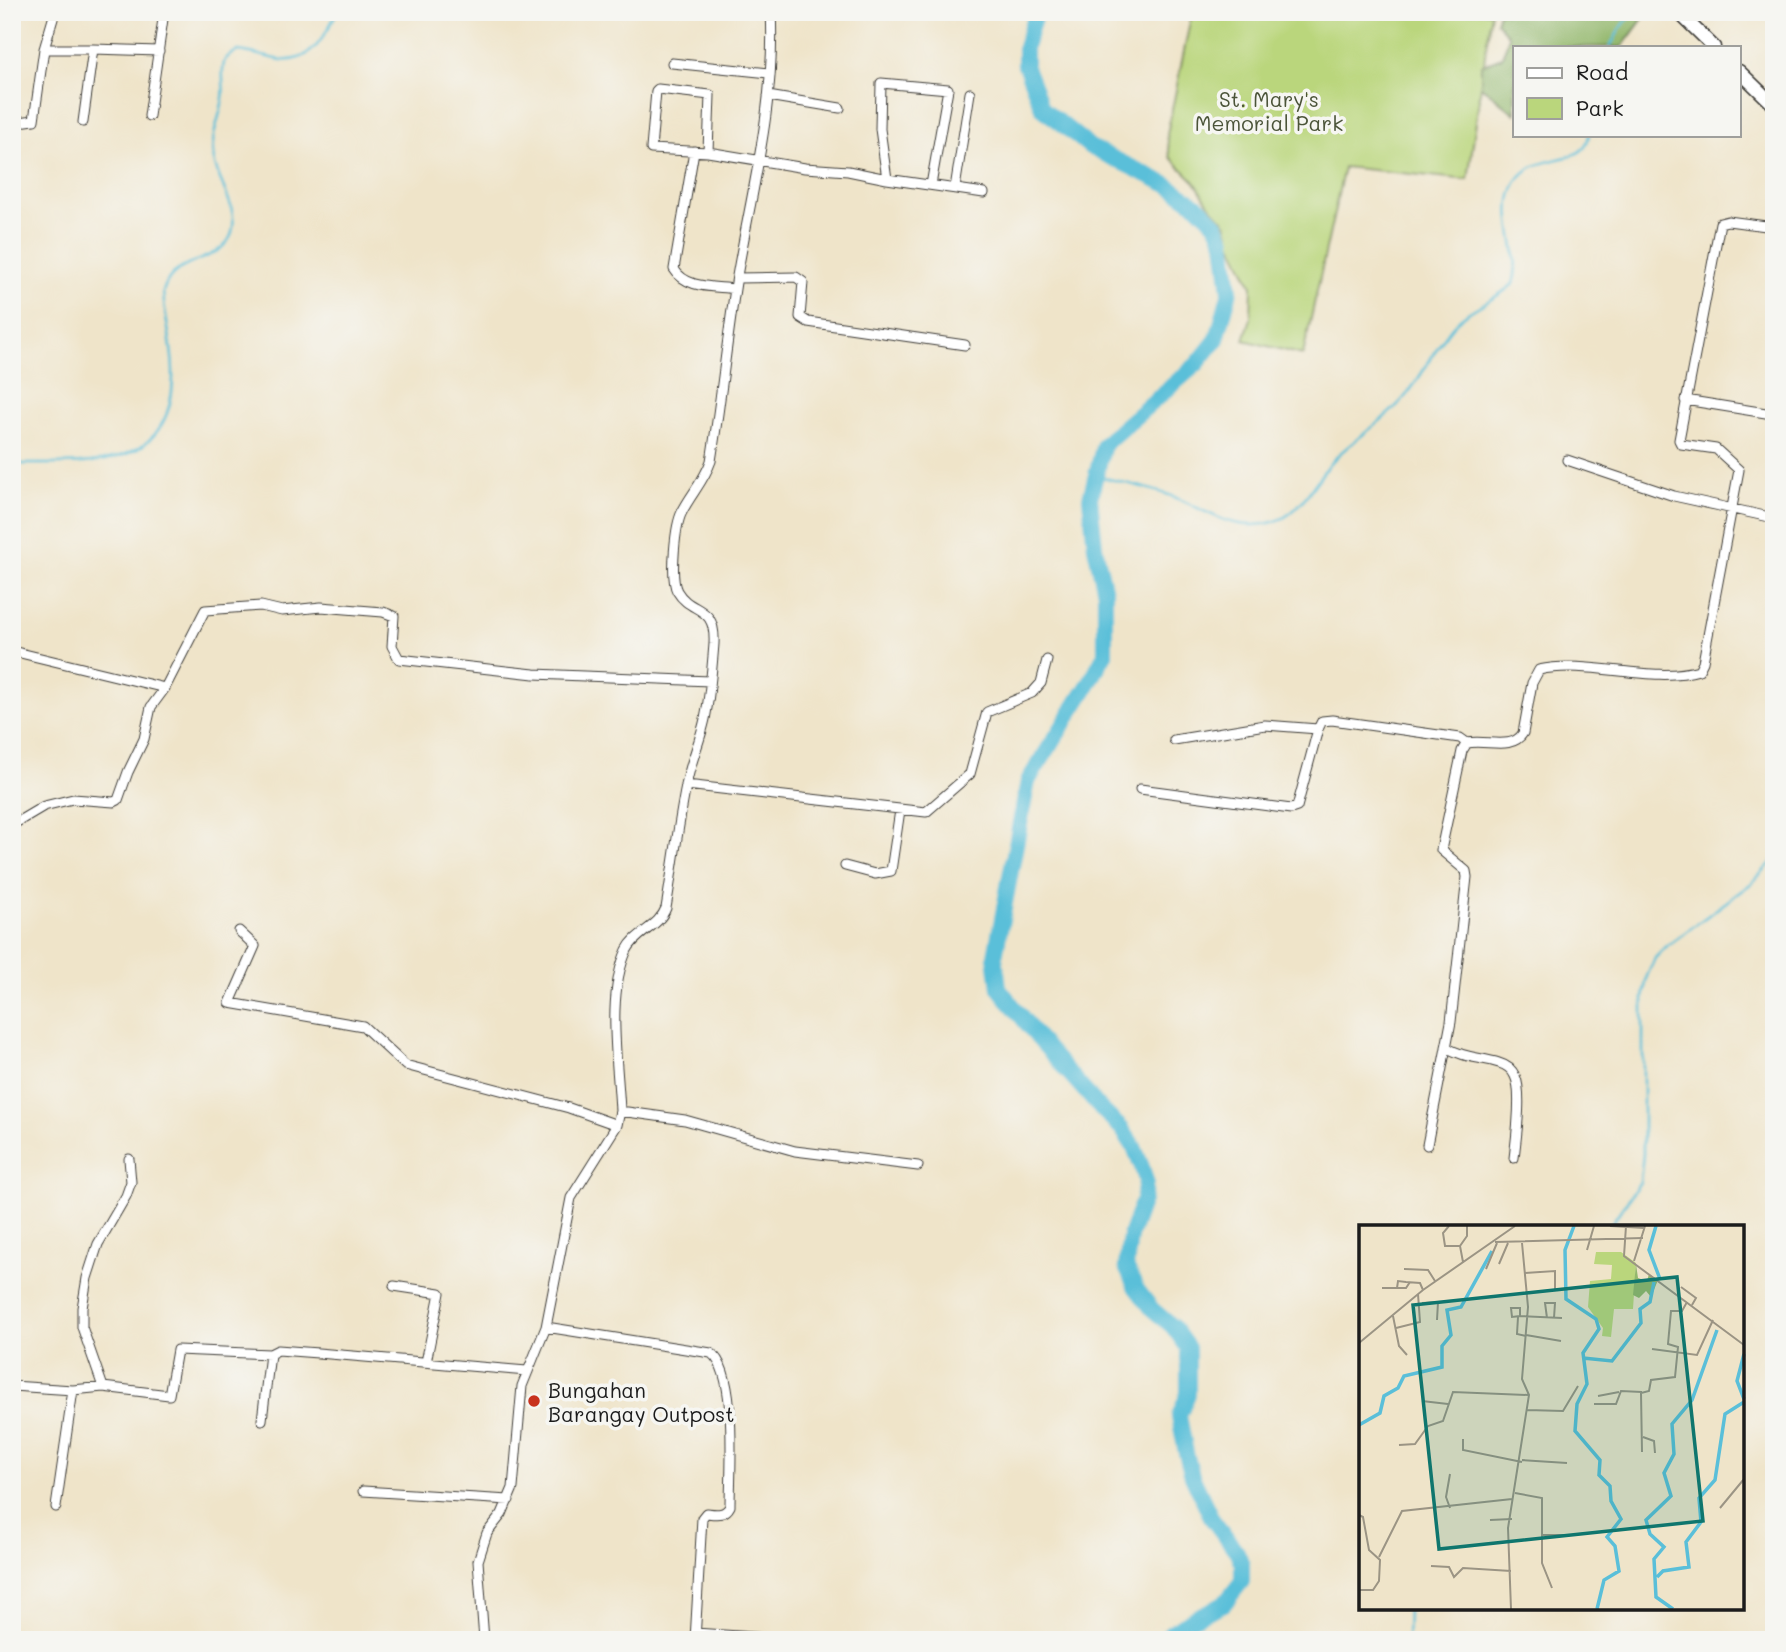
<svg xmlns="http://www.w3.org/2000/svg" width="1786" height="1652" font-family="Mali,sans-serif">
	<rect width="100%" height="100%" fill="#f6f6f2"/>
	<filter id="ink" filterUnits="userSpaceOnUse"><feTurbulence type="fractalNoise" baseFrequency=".0143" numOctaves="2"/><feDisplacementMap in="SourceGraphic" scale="14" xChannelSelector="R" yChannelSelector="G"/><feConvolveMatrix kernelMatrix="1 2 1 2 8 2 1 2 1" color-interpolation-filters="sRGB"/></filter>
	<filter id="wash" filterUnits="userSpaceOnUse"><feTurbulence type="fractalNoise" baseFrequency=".00686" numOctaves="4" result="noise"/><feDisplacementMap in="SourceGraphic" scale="28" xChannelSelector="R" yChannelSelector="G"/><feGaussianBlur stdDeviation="1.57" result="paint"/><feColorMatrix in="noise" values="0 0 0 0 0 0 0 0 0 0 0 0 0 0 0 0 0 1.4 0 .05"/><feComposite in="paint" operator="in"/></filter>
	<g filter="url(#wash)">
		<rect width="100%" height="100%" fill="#efe4c9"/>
		<path fill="#bad67c" stroke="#6b794c" stroke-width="2" d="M 1192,12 L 1491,12 L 1468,180 L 1344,167 L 1303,355 L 1244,340 L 1251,318 L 1252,286 L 1232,245 L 1226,223 L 1210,206 L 1195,182 L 1170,157 L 1167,134 Z"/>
		<path fill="#93b76c" stroke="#586a44" stroke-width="2" d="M 1499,12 L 1648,12 L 1622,47 L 1515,47 L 1515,114 L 1481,86 L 1481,65 L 1502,57 L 1509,36 L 1496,22 Z"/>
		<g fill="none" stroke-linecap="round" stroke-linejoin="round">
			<path stroke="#5abfd9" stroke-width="2.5" d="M 1610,47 C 1617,34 1623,21 1636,12
				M 12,464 C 81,463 171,475 173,378 C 174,349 165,321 163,292 C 165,285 168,279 173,274 C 192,257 230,257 233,227 C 236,204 218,182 214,160 C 209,137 220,120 223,98 C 225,86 220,71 225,60 C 228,56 233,53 238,51 C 252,52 267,58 282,60 C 313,63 325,35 337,12
				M 1097,476 C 1121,482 1145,487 1169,495 C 1197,505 1223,526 1254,525 C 1302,524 1308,485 1336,457 C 1358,436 1385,421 1404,398 C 1423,376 1434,349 1452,327 C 1469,307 1495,301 1513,284 C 1523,254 1500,218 1514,187 C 1527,155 1567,164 1583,149 C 1587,146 1588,140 1589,135
				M 1609,1227 L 1640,1182 L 1643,1154 L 1643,998 L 1647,976 L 1655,958 L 1668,945 L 1752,883 L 1774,860
				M 1774,1522 L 1774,1556
				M 1407,1640 L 1408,1608"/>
			<path stroke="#5abfd9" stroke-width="16" d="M 1036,12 L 1025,47 L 1025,65 L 1042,108 L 1090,147 L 1168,185 L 1198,206 L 1216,224 L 1224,241 L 1230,291 L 1217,339 L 1197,364 L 1104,444 L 1090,498 L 1095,547 L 1105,592 L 1105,654 L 1089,684 L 1028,781 L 995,956 L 999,988 L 1042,1043 L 1100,1108 L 1122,1129 L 1134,1147 L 1142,1167 L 1146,1181 L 1143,1200 L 1130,1236 L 1126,1267 L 1136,1288 L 1152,1309 L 1173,1327 L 1188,1348 L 1188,1394 L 1179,1416 L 1186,1453 L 1192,1476 L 1212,1519 L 1237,1552 L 1242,1564 L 1242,1581 L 1224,1604 L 1196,1617 L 1171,1632 L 1164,1640"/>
		</g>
	</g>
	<g filter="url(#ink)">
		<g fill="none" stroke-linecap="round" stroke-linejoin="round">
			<defs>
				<path id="minor" d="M 44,49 L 93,49 L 83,122
					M 93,49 L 159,51
					M 672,63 L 769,73
					M 658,89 L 710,95 L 708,152 L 651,149 L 656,91 Z
					M 768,96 L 840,108
					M 149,116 L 164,12
					M 12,123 L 34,120 L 44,49 L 55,12
					M 694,151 L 674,269 C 686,289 714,286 735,289
					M 708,152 L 805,168 L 848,171 L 887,179 L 984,193
					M 887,179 L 880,129 L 881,83 L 948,89 L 931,185
					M 955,188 L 970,93
					M 737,278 L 796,277 L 803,282 L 800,317 L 808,322 L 965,345
					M 1685,400 L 1772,414
					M 1567,460 L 1674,496 L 1774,518
					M 12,651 L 165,688
					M 1174,740 L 1265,725 L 1318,729
					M 686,785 L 926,812 L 970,774 L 987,712 L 1032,693 L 1041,683 L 1047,660
					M 1140,789 L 1291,809 L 1297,807 L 1318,729 L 1322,721 L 1332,720 L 1460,738 L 1467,743
					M 12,825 L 44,806 L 73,799 L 114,802 L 118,800 L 128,772 L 144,739 L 151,707 L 165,688 L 205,610 L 261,606 L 282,611 L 321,607 L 383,612 L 394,616 L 392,646 L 399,659 L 534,674 L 710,681
					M 845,866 L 875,874 L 891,871 L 900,810
					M 239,931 L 255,946 L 230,1003 L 363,1026 L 405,1065 L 569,1108 L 617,1125
					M 1446,1047 C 1463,1058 1480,1057 1499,1063 C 1506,1065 1512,1069 1515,1076 C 1523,1092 1516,1140 1514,1158
					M 620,1111 L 685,1120 L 795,1151 L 918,1166
					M 1427,1145 L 1451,1022 L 1467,877 L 1466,871 L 1441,850 L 1462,751 L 1467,743 C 1486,739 1512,751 1523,733 L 1532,683 L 1539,670 C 1590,659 1652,684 1699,670 L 1703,662 L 1739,470 L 1716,449 L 1681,444 L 1679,440 L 1720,223 L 1728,221 L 1774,227
					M 394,1286 L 440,1293 L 426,1362
					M 546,1327 L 711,1353 C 738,1372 730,1472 730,1506 C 725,1516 716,1514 706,1513 L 702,1518 L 695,1640
					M 12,1386 L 73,1390 L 103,1387 L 169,1395 L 177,1350 L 270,1354 L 278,1350 L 318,1353 L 527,1371
					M 103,1387 L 82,1327 L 82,1308 L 87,1278 L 98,1244 L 126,1196 L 131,1182 L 129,1159
					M 262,1420 L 270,1354
					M 363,1491 L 509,1500
					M 56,1507 L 73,1390
					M 695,1633 L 799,1640
					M 484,1640 L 478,1561 L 487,1533 L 502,1514 L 513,1488 L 522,1386 L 546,1327 L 571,1198 L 617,1125 L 620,1111 C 618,1063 606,995 627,950 C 636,932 659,927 666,908 C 673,867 678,826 686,786 C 690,763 700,742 705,719 C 710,695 712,669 714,644 C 716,603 691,615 677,591 C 670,578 675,525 682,512 C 691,494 704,481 711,461 C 721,400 727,338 737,276 C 752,190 776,100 771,12"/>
				<path id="secondary" d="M 1678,12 L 1714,47
					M 1739,71 L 1774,105"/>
			</defs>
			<use href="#minor" stroke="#3c3a36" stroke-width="11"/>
			<use href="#secondary" stroke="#3c3a36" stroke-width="15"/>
			<use href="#minor" stroke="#fff" stroke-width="9"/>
			<use href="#secondary" stroke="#fff" stroke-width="12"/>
		</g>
	</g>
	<circle fill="#c8321e" stroke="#f6f6f2" stroke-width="2.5" cx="534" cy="1401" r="7"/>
	<g text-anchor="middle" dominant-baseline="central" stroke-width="7" stroke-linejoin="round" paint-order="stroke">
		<g font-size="21" fill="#4b5439" stroke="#f6f6f2">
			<text x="1269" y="98">St. Mary's<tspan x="1269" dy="24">Memorial Park</tspan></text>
		</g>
		<g font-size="21" fill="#1c1c1c" stroke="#f6f6f2" text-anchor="start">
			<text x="548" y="1389">Bungahan<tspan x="548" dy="24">Barangay Outpost</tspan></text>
		</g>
	</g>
	<g transform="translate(1359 1225)">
		<rect width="385" height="385" fill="#efe4c9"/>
		<path d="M 237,27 L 262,27 L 277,38 L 274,84 L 255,84 L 252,112 L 243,111 L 244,103 L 229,82 L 231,56 L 252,54 L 253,40 L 235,39 Z" fill="#bad67c"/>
		<path d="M 277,39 L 279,53 L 288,56 L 290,49 L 299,55 L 292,72 L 287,66 L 280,73 L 274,70 Z" fill="#93b76c"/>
		<path fill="none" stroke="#5abfd9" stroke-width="3.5" d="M 215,1 L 206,25 L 207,74 L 237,94 L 240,104 L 224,128 L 228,159 L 218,179 L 216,206 L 241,235 L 240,250 L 251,261 L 252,276 L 262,294 L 248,312 L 256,321 L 260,346 L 245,355 L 238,384M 297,1 L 290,25 L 301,54M 385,129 L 378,156 L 385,174M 224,133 L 253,136 L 282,98 L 281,84 L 291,77 L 295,57M 0,200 L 21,188 L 25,171 L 39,163 L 45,151 L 83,142 L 83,121 L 92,110 L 88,85 L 102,82 L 133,26M 298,352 L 304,346 L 330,342 L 327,317 L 342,297 L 340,273 L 356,255 L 366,189 L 385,177M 314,384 L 297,372 L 295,334 L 305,322 L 291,309 L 287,295 L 312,271 L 305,248 L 315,229 L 313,199 L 333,175 L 358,105"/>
		<path fill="none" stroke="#9b9484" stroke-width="2" d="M 90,1 L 84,8 L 86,21 L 101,21M 251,1 L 286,3M 267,1 L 265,31 L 385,120M 136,17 L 284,13M 228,25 L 235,1M 275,36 L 286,1M 104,37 L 101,21 L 108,11 L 108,1M 140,39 L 149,18M 45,44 L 69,45 L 76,56M 127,44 L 138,18M 166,48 L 196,46 L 196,66M 322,62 L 337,73 L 333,80M 23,63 L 47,63 L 51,57M 38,63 L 39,56 L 47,57 L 61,58 L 64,65M 63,78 L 79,77 L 78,95M 152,83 L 161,83 L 161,91 L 153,92 ZM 34,91 L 40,121 L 48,130M 161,91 L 203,93M 159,92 L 158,109 L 167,111M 188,93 L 186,78 L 196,78 L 195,93M 37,103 L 61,97 L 59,69M 167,110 L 202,116M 0,118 L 64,65 L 156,1M 293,124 L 338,130 L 354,95M 239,171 L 260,167M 63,176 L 89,179M 235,179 L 257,179 L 262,166 L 283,167M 168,185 L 204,186 L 219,161M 284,212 L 295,216 L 296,228M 104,214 L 104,225 L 163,237M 40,220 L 56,219 L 69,201 L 84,196 L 94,167 L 170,170M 283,227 L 282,168 L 290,166 L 292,155 L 316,152 L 319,122 L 309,119 L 312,86 L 323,86 L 328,77M 163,235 L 208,238M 156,268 L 183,273 L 183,338 L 193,363M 91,283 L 87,272 L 91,249M 361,283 L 385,254M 0,290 L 4,292 L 10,325 L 21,335 L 20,356 L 14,365 L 0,365M 131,295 L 153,294M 182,310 L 207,310M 20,332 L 43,286 L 153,274M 72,341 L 90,342 L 95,352 L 104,343 L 152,346M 152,384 L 149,303 L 170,170 L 163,154 L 169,82 L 163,18"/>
		<path fill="#0f766e" fill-opacity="0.15" stroke="#0f766e" stroke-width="3.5" d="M 318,52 L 344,296 L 80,324 L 54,80 Z"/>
		<rect width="385" height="385" fill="none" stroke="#1c1c1c" stroke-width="3.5"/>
	</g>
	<rect width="1786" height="1652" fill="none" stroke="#f6f6f2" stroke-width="42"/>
	<rect x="1513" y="46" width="228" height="91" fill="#f6f6f2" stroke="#9f9f9c" stroke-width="2"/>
	<rect x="1527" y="68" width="35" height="10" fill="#ffffff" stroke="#9f9f9c" stroke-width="2"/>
	<text x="1576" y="80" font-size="21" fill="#1c1c1c">Road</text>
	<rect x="1527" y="98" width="35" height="21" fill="#bad67c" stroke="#9f9f9c" stroke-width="2"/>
	<text x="1576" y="116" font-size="21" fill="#1c1c1c">Park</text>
</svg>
